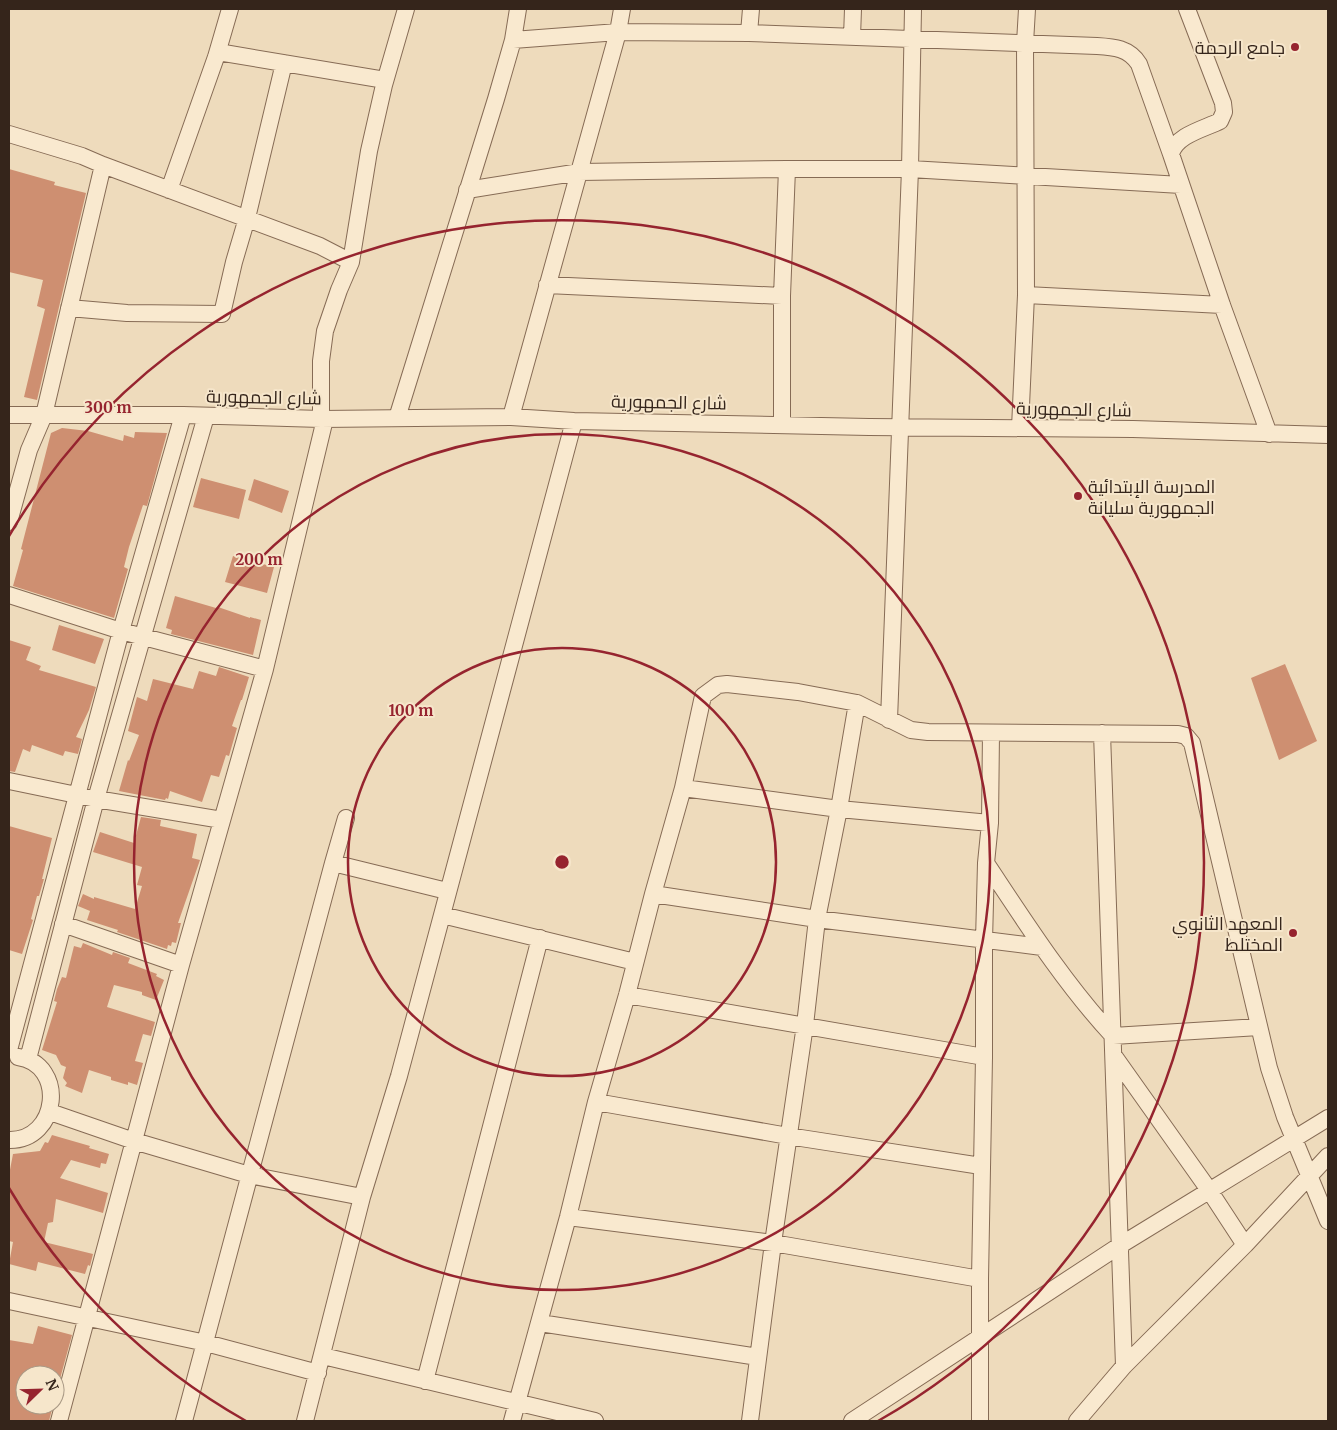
<svg xmlns="http://www.w3.org/2000/svg" width="1337" height="1430" font-family="Merriweather,Cairo,serif">
	<rect width="100%" height="100%" fill="#eedbbc"/>
	<path fill="#ce8f71" d="M 9,169 L 55,182 L 54,185 L 86,193 L 37,400 L 24,397 L 45,309 L 37,306 L 43,280 L 9,272 Z
		M 62,428 L 88,431 L 123,441 L 124,435 L 134,438 L 135,432 L 167,433 L 147,506 L 143,505 L 129,547 L 124,567 L 128,569 L 114,618 L 13,586 L 23,550 L 21,549 L 51,433 Z
		M 201,478 L 246,490 L 239,519 L 193,507 Z
		M 254,479 L 289,491 L 282,513 L 248,500 Z
		M 233,556 L 274,567 L 267,593 L 225,582 Z
		M 175,596 L 216,608 L 218,607 L 250,618 L 250,617 L 261,620 L 253,655 L 171,634 L 172,630 L 166,628 Z
		M 59,625 L 104,639 L 95,664 L 52,650 Z
		M 9,640 L 31,647 L 26,660 L 41,666 L 39,670 L 96,687 L 89,710 L 76,737 L 82,739 L 78,754 L 65,751 L 63,756 L 32,745 L 30,752 L 23,749 L 15,772 L 9,771 Z
		M 1285,664 L 1317,741 L 1279,760 L 1251,678 Z
		M 219,667 L 249,677 L 242,700 L 241,700 L 232,726 L 237,728 L 229,756 L 226,755 L 219,777 L 211,775 L 202,802 L 170,791 L 168,799 L 166,798 L 165,800 L 119,791 L 128,760 L 129,761 L 139,735 L 128,731 L 137,697 L 147,701 L 153,679 L 193,689 L 199,671 L 216,676 Z
		M 141,817 L 161,820 L 160,826 L 197,834 L 192,858 L 200,860 L 178,923 L 181,923 L 176,943 L 172,942 L 171,946 L 168,945 L 167,949 L 117,932 L 118,930 L 87,920 L 90,911 L 78,906 L 83,894 L 94,899 L 94,897 L 135,909 L 142,886 L 137,885 L 142,867 L 93,852 L 100,832 L 134,843 Z
		M 9,826 L 52,838 L 42,879 L 44,879 L 39,896 L 37,896 L 31,919 L 33,920 L 22,954 L 9,950 Z
		M 83,943 L 112,955 L 113,952 L 130,958 L 128,963 L 157,974 L 156,976 L 164,980 L 156,1000 L 142,995 L 142,992 L 114,985 L 107,1007 L 155,1022 L 151,1036 L 143,1034 L 135,1061 L 143,1063 L 137,1085 L 128,1082 L 128,1085 L 111,1080 L 111,1077 L 89,1070 L 82,1093 L 65,1086 L 67,1083 L 63,1078 L 66,1067 L 61,1065 L 56,1055 L 42,1050 L 57,1002 L 54,1001 L 57,989 L 62,977 L 66,978 L 74,946 L 81,948 Z
		M 52,1135 L 90,1146 L 89,1148 L 109,1154 L 106,1164 L 101,1163 L 100,1168 L 71,1160 L 60,1178 L 108,1193 L 103,1213 L 56,1199 L 53,1222 L 48,1223 L 44,1242 L 93,1254 L 90,1266 L 88,1265 L 85,1274 L 38,1262 L 36,1271 L 9,1264 L 13,1242 L 9,1241 L 9,1175 L 13,1154 L 40,1151 L 45,1142 L 48,1143 Z
		M 38,1326 L 72,1335 L 55,1397 L 55,1375 L 25,1375 L 25,1405 L 53,1405 L 49,1421 L 9,1421 L 9,1340 L 33,1344 Z"/>
	<g fill="none" stroke-linecap="round" stroke-linejoin="round">
		<defs>
			<path id="minor" d="M 1187,9 L 1223,103 L 1224,112 L 1220,121 C 1204,129 1176,135 1171,154 L 1222,305 L 1269,434
				M 749,33 L 751,9
				M 852,37 L 853,9
				M 513,40 L 618,32 L 749,33 L 1097,46 C 1114,47 1129,48 1139,64 L 1171,154
				M 218,52 L 385,80
				M 9,134 L 82,156 L 103,165 L 320,246 L 351,262
				M 169,190 L 216,57 L 230,9
				M 467,190 L 580,172 L 787,169 L 910,169 L 1181,185
				M 547,285 L 782,296
				M 1026,295 L 1222,305
				M 69,308 L 127,313 L 222,314 L 234,262 L 247,218 L 284,63
				M 9,415 L 183,415 L 321,419 L 511,417 L 574,421 L 869,427 L 1133,429 L 1328,435
				M 511,417 C 546,288 583,160 618,32 L 622,9
				M 397,418 L 496,99 L 513,40 L 518,9
				M 321,419 L 321,361 L 325,331 L 339,290 L 351,262 L 369,151 L 384,85 L 406,9
				M 782,424 L 782,296 L 787,169
				M 1020,428 L 1026,295 L 1025,43 L 1027,9
				M 9,522 L 29,450 L 44,415 L 103,165
				M 9,595 L 121,631 L 265,669
				M 889,720 L 910,169 L 913,9
				M 1102,733 L 1124,1366
				M 9,781 L 96,799 L 222,820
				M 683,788 L 839,809 L 990,823
				M 333,863 L 447,891
				M 986,863 C 1026,923 1064,983 1113,1036 L 1259,1027
				M 653,894 L 817,919 L 1042,947
				M 442,915 L 635,962
				M 63,924 L 181,965
				M 627,995 L 984,1057
				M 9,1050 L 121,631 L 183,415
				M 1114,1056 L 1209,1190 L 1245,1245
				M 28,1059 L 96,799 L 206,416
				M 596,1102 L 788,1136 L 981,1166
				M 50,1112 L 134,1141 L 249,1175 L 362,1197
				M 9,1140 C 59,1141 67,1064 18,1057
				M 568,1217 L 773,1243 L 980,1279
				M 9,1301 L 206,1343 L 318,1373
				M 540,1323 L 758,1357
				M 323,1356 L 595,1421
				M 425,1381 L 540,938
				M 59,1421 L 181,965 L 265,669 L 325,419
				M 184,1421 L 333,863 L 346,818
				M 305,1421 L 362,1197 L 399,1076 L 574,421
				M 512,1421 L 568,1217 L 596,1102 L 627,995 L 653,894 L 683,788 L 703,696 L 718,685 L 727,684 L 798,692 L 857,703 L 911,730 L 928,732 L 1178,734 L 1186,736 L 1192,743 L 1269,1068 L 1285,1117 L 1328,1221
				M 750,1421 L 773,1243 L 805,1025 L 817,919 L 839,809 L 857,703
				M 852,1421 L 1119,1246 L 1328,1118
				M 980,1421 L 980,1279 L 984,1057 L 984,941 L 986,863 L 990,823 L 991,733
				M 1077,1421 L 1124,1366 L 1245,1245 L 1328,1156"/>
		</defs>
		<use href="#minor" stroke="#866b55" stroke-width="18"/>
		<use href="#minor" stroke="#f9e9cf" stroke-width="16"/>
	</g>
	<g fill="none" stroke="#96242f" stroke-width="2.5">
		<circle cx="562" cy="862" r="214"/>
		<circle cx="562" cy="862" r="428"/>
		<path d="M246 1421A642 642 0 0 1 9 1188M9 536A642 642 0 1 1 878 1421"/>
	</g>
	<g fill="#96242f" stroke="#f6e6cb" stroke-width="2">
		<circle cx="1295" cy="47" r="5"/>
		<circle cx="1078" cy="496" r="5"/>
		<circle cx="1293" cy="933" r="5"/>
	</g>
	<g text-anchor="middle" dominant-baseline="central" stroke-width="4" stroke-linejoin="round" paint-order="stroke">
		<g font-size="18" fill="#35251b" stroke="#f6e6cb" text-anchor="end">
			<text x="1285" y="47">جامع الرحمة</text>
			<text x="1088" y="486" text-anchor="start">المدرسة الإبتدائية<tspan x="1088" dy="21">الجمهورية سليانة</tspan></text>
			<text x="1283" y="923">المعهد الثانوي<tspan x="1283" dy="21">المختلط</tspan></text>
		</g>
		<g font-size="18" fill="#35251b" stroke="#f6e6cb">
			<text transform="translate(264 397) rotate(1)">شارع الجمهورية</text>
			<text transform="translate(669 402) rotate(1)">شارع الجمهورية</text>
			<text transform="translate(1074 409) rotate(1)">شارع الجمهورية</text>
		</g>
	</g>
	<circle cx="562" cy="862" r="8" fill="#96242f" stroke="#f6e6cb" stroke-width="2.5"/>
	<g font-size="15" text-anchor="middle" font-weight="bold" fill="#96242f" stroke="#f6e6cb" stroke-width="4" stroke-linejoin="round" paint-order="stroke">
		<text x="108" y="413">300 m</text>
		<text x="259" y="565">200 m</text>
		<text x="411" y="716">100 m</text>
	</g>
	<rect width="1337" height="1430" fill="none" stroke="#35251b" stroke-width="20"/>
	<g transform="translate(40 1390) rotate(67)"><circle r="24" fill="#f6e6cb" stroke="#a99985"/>
	<path d="M0-4L9 19L0 12L-9 19Z" fill="#96242f"/>
	<text y="-8" font-size="14" font-weight="bold" text-anchor="middle" fill="#35251b">N</text>
	</g>
</svg>
